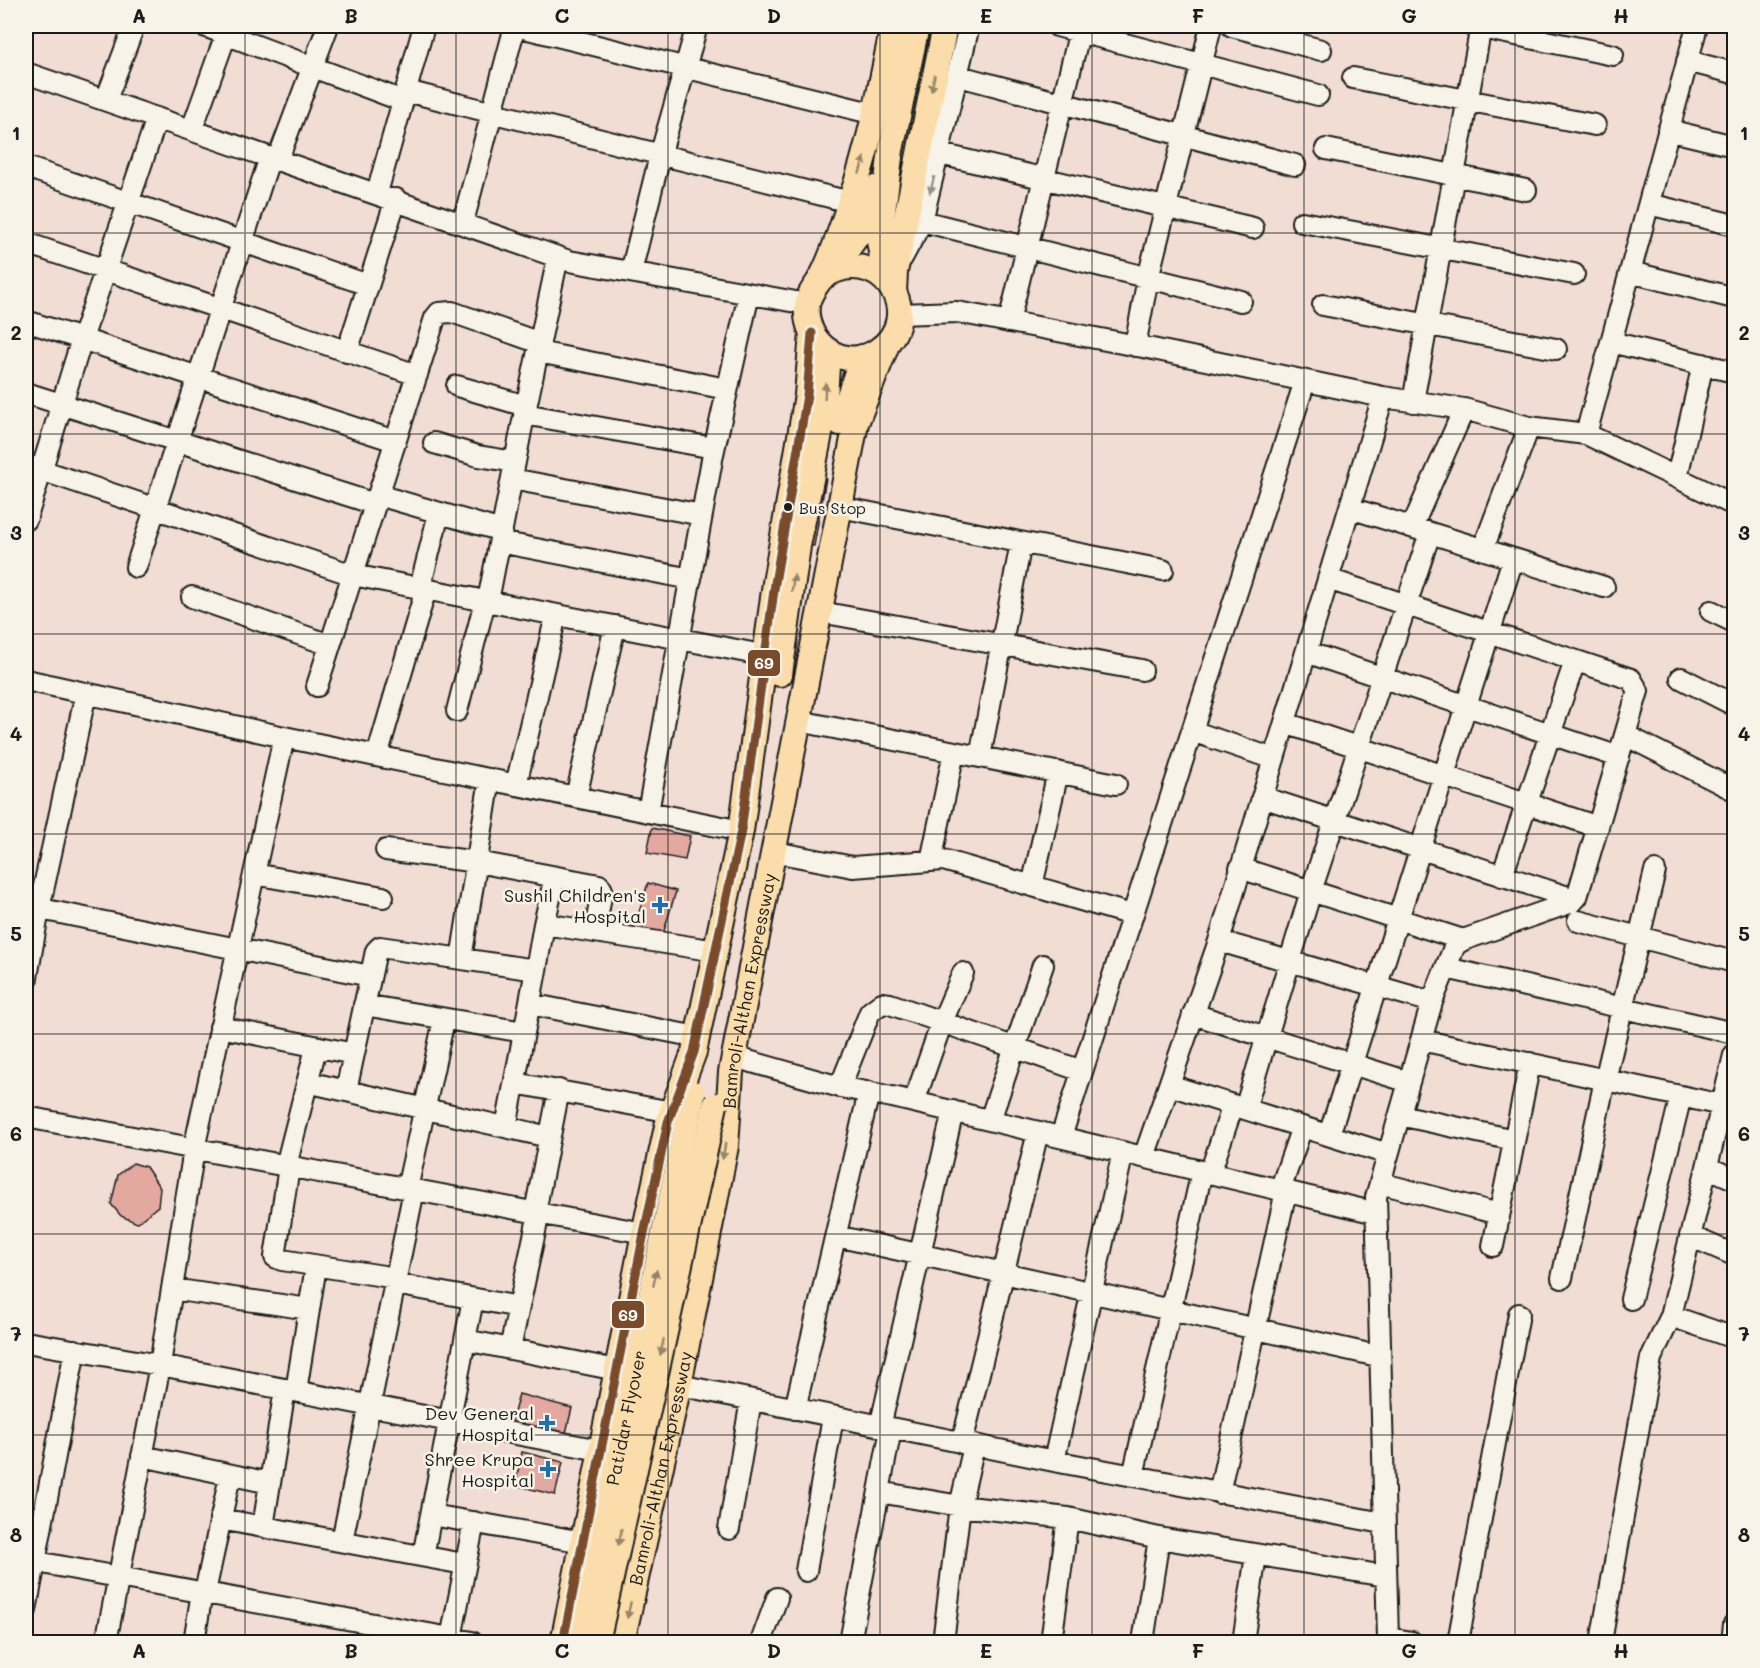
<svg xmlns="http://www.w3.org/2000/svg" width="1760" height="1668" font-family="Mali,sans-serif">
	<rect width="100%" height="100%" fill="#f1ddd3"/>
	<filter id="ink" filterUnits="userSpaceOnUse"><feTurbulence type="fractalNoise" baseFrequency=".0167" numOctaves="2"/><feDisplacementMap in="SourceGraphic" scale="12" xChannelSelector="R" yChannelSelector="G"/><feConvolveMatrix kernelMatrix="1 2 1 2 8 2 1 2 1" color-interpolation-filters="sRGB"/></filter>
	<g filter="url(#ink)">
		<path fill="#e3a9a1" stroke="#1c1c1c" stroke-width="1.5" d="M 815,476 L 826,478 L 814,546 L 803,545 Z
			M 652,828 L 690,836 L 685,860 L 647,853 Z
			M 648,883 L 676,891 L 661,941 L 633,932 Z
			M 133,1163 L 146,1167 L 160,1188 L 158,1206 L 137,1223 L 121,1216 L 111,1204 L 118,1175 Z
			M 519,1394 L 572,1408 L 564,1441 L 510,1427 Z
			M 522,1452 L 563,1462 L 555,1495 L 515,1485 Z"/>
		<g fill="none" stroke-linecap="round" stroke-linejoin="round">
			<defs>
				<path id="minor" d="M 204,26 L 403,101
					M 516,26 L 875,114
					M 1057,26 L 1318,95
					M 1232,26 L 1321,50
					M 1472,26 L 1613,55
					M 1687,61 L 1734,73
					M 26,73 L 569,261 L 807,304
					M 959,76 L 1295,165
					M 1353,78 L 1595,125
					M 406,91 L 850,202
					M 106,100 L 134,26
					M 192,129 L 229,26
					M 1668,130 L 1734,146
					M 1326,149 L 1526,190
					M 940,154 L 1253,228
					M 278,159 L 328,26
					M 26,167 L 368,285
					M 377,193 L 424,26
					M 1649,204 L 1734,225
					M 922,221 L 1241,301
					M 463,222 L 515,26
					M 1302,222 L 1574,274
					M 26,243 L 417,375
					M 902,258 L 922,221 L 969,26
					M 631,272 L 660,156 L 697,26
					M 1630,272 L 1734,298
					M 1323,305 L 1556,349
					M 899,314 L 957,312 L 1143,347 L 1383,397 L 1464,409 L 1529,427 L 1586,434 L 1734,505
					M 26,321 L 395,441
					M 1009,322 L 1081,26
					M 1611,342 L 1734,372
					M 1135,346 L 1148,278 L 1211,26
					M 347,352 L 396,199
					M 538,352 L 727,389
					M 457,386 L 526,406
					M 26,393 L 375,504
					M 1413,402 L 1481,26
					M 524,414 L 714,448
					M 1586,434 L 1697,26
					M 434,443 L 478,456 L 515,462
					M 26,465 L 353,575 L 767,656
					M 1677,477 L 1703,364
					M 512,479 L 702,515
					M 378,495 L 502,531
					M 840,507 L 1163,570
					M 1350,508 L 1604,587
					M 26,520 L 82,339 L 157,118
					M 1412,527 L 1464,409
					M 500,542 L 691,579
					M 1483,549 L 1529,427
					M 136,567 L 270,157
					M 1328,579 L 1631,679 L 1638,691 L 1577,897 L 1572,902 L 1463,940 L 1455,945 L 1432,1002 L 1219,941 L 1383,397
					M 420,588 L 439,513
					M 192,597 L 330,645
					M 488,601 L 521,431 L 558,257
					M 1711,611 L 1734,622
					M 820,612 L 1142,670
					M 1306,652 L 1619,757
					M 1681,678 L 1734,705
					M 26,680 L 284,737 L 741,831
					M 317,686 L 435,318 L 439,313 L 452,312 L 540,343
					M 457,711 L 485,601
					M 799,721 L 1116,784
					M 1285,723 L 1598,827
					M 1192,731 L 1274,759
					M 1625,735 L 1734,790
					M 377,756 L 426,589
					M 980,757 L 1021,543
					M 516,785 L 556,615
					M 576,797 L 615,626
					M 1262,797 L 1574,899
					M 648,812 L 713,454 L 749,294
					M 386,850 L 477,862 L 599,885 L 602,890 L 595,932
					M 775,852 L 853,867 L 943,860 L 1132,915
					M 931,861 L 954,752
					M 1240,868 L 1463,940
					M 254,874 L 383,897
					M 1502,876 L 1575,661
					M 1032,886 L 1058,772
					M 26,906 L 370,976
					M 1578,921 L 1734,962
					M 544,924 L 555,877
					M 461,959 L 490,779
					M 1446,968 L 1734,1033
					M 536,970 L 544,924 L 716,951
					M 26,983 L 39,909 L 86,693
					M 530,1004 L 697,1037
					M 364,1005 L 524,1032
					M 1193,1014 L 1409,1082
					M 220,1027 L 354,1054
					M 1421,1040 L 1722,1105 L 1734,1111
					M 734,1057 L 840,1087 L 897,1098 L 1376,1213
					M 307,1082 L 549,1137
					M 515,1083 L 672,1112
					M 1169,1085 L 1388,1154
					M 840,1087 L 870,1012 L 882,1003 L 890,1004 L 1082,1071
					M 346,1091 L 376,951 L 380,947 L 536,970 L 506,1127
					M 914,1102 L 942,1022 L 963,973
					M 1245,1109 L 1311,891 L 1430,533
					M 1400,1115 L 1514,1140
					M 26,1117 L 644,1233
					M 990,1120 L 1043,965
					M 1329,1135 L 1513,559
					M 1061,1137 L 1305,381
					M 1144,1157 L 1219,941
					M 286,1166 L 316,1048
					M 289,1167 L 275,1257 L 282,1260 L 396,1278
					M 1707,1167 L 1734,1179
					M 1210,1173 L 1233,1105
					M 1380,1183 L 1499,1214
					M 407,1189 L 444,1020
					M 1280,1190 L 1302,1127
					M 535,1212 L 559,1090
					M 836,1236 L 1378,1356
					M 1690,1236 L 1734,1255
					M 1493,1246 L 1530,1063
					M 1562,1278 L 1605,1080 L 1655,871
					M 395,1284 L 519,1307
					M 172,1289 L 309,1309
					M 1631,1299 L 1681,1096
					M 1671,1316 L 1734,1338
					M 465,1340 L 617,1370
					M 26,1342 L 160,1365 L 615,1453
					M 510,1349 L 539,1213
					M 679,1385 L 1054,1461 L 1383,1523
					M 296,1391 L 316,1266
					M 795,1409 L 869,1092
					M 880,1427 L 953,1111
					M 962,1443 L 1038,1132
					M 142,1456 L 270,1483
					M 1054,1461 L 1123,1152
					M 1133,1476 L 1202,1171
					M 879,1492 L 960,1506 L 1068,1518 L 1159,1538 L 1385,1576
					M 1219,1493 L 1286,1191
					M 432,1515 L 583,1542
					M 220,1519 L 464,1564
					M 263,1527 L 285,1389
					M 729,1529 L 751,1400
					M 342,1541 L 414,1190
					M 423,1556 L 473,1299
					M 26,1560 L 472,1642
					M 806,1571 L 833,1417
					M 205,1592 L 230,1476
					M 26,1610 L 75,1350
					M 451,1638 L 474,1522
					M 1388,1638 L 1376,1197 L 1432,1002
					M 106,1642 L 160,1365 L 194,1149 L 284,737
					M 194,1642 L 202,1592
					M 761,1642 L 777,1598
					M 850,1642 L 891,1429
					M 943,1642 L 960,1506 L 974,1446
					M 1051,1642 L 1068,1518
					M 1143,1642 L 1159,1538
					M 1243,1642 L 1256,1555
					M 1387,1642 L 1388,1638 L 1412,1642
					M 1458,1642 L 1519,1314
					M 1601,1642 L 1651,1358 L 1671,1316 L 1734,1055
					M 1732,1642 L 1734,1624"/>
				<g id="major">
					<path d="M 834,268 L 859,233 L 876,188"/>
					<path d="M 820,279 C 878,237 930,316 877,351 C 844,373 803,343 807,306 C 808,294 815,288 821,278 C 833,255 842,227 850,202 C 870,144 881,85 893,26"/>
					<path d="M 886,280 L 879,241 L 891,150 L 917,26"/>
					<path d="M 894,292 L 895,272 L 945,26"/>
					<path d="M 840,423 L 862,357"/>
					<path d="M 780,674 L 798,546 L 824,413 L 828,351"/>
					<path d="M 563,1642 L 644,1233 L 668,1122 L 694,1052 L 741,831 L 775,583 L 807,395 L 812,333"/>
					<path id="s1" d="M 622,1642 L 679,1385 L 726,1146 L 731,1072 L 856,423 L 888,342"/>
				</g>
			</defs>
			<use href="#minor" stroke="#1c1c1c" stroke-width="24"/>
			<use href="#major" stroke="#1c1c1c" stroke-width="28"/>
			<use href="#minor" stroke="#f7f3e8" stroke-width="20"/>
			<use href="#major" stroke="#faddab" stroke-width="24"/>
			<defs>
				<g id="major-bridge">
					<path id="s2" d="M 575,1642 L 596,1560 L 693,1093"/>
					<path d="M 597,1642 L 715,1105"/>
				</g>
			</defs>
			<use href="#major-bridge" stroke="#1c1c1c" stroke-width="28" stroke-linecap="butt"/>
			<use href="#major-bridge" stroke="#faddab" stroke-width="24"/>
			<defs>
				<path id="bus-1" d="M 563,1642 L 644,1233 L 668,1122 L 694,1052 L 741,831 L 775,583 L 807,395 L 812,333"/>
			</defs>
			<use href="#bus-1" stroke="#f7f3e8" stroke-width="14"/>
			<use href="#bus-1" stroke="#7a4b2a" stroke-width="9"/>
		</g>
		<defs><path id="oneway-solid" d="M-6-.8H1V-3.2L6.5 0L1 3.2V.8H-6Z" transform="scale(1.5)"/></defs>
		<g fill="#96866b">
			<use href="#oneway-solid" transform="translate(933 83) rotate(101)"/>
			<use href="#oneway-solid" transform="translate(862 165) rotate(-73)"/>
			<use href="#oneway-solid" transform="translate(825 391) rotate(-87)"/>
			<use href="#oneway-solid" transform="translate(793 583) rotate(-82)"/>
			<use href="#oneway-solid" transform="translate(724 1151) rotate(100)"/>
			<use href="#oneway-solid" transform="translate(655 1278) rotate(-78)"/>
			<use href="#oneway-solid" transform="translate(662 1347) rotate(102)"/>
			<use href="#oneway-solid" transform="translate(620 1537) rotate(102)"/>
			<use href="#oneway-solid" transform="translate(629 1610) rotate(102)"/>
		</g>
		<use fill="#94928c" href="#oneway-solid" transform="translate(932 185) rotate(105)"/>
	</g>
	<path fill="none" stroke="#1c1c1c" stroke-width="1.5" stroke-opacity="0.55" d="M 245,26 L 245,1642M 456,26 L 456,1642M 668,26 L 668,1642M 880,26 L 880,1642M 1092,26 L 1092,1642M 1304,26 L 1304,1642M 1515,26 L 1515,1642M 26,233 L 1734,233M 26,434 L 1734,434M 26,634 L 1734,634M 26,834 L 1734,834M 26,1034 L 1734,1034M 26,1234 L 1734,1234M 26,1435 L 1734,1435"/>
	<circle fill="#1c1c1c" stroke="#f7f3e8" stroke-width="2" cx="788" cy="507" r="5"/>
	<g fill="#1f6fb2" stroke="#f7f3e8" stroke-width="2">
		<path d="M657 896h6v6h6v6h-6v6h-6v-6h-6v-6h6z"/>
		<path d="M544 1414h6v6h6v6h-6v6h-6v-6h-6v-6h6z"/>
		<path d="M545 1460h6v6h6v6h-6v6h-6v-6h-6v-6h6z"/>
	</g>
	<g text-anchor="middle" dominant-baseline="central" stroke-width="5" stroke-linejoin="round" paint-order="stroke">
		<g font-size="16" fill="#1c1c1c" stroke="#f7f3e8" text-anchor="start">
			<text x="799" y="507">Bus Stop</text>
		</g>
		<g font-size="18" fill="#1c1c1c" stroke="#f7f3e8" text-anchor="end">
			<text x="646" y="895">Sushil Children's<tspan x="646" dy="21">Hospital</tspan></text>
			<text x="534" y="1413">Dev General<tspan x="534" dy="21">Hospital</tspan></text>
			<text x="534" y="1459">Shree Krupa<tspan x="534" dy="21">Hospital</tspan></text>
		</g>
		<g font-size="18" fill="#1c1c1c" stroke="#f7f3e8">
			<text stroke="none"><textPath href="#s1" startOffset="664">Bamroli-Althan Expressway</textPath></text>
			<text stroke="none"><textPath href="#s2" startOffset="230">Patidar Flyover</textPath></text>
			<text stroke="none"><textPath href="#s1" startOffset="178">Bamroli-Althan Expressway</textPath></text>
		</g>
	</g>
	<g stroke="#f7f3e8" stroke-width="2">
		<rect x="747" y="649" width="34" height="28" rx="6" fill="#7a4b2a"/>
		<rect x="611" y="1300" width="34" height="29" rx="6" fill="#7a4b2a"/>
	</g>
	<g font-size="16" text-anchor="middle" font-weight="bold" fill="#fff">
		<text x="764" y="669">69</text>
		<text x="628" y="1321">69</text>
	</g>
	<rect width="1760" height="1668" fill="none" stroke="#f7f3e8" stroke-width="66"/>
	<rect x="33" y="33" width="1694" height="1602" fill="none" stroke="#1c1c1c" stroke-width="2"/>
	<g font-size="20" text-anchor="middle" font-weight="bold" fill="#1c1c1c">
		<text x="139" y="23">A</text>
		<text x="351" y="23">B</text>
		<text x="562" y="23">C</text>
		<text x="774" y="23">D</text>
		<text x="986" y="23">E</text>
		<text x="1198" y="23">F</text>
		<text x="1409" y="23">G</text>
		<text x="1621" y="23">H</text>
		<text x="16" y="140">1</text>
		<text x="1744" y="140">1</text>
		<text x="16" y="340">2</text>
		<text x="1744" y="340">2</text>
		<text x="16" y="540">3</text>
		<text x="1744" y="540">3</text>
		<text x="16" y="741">4</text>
		<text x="1744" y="741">4</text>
		<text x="16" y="941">5</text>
		<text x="1744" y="941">5</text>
		<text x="16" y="1141">6</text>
		<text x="1744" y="1141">6</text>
		<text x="16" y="1341">7</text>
		<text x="1744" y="1341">7</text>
		<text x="16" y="1542">8</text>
		<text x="1744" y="1542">8</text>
		<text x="139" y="1658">A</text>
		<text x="351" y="1658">B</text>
		<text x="562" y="1658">C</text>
		<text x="774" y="1658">D</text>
		<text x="986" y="1658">E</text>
		<text x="1198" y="1658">F</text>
		<text x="1409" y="1658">G</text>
		<text x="1621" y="1658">H</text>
	</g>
</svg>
